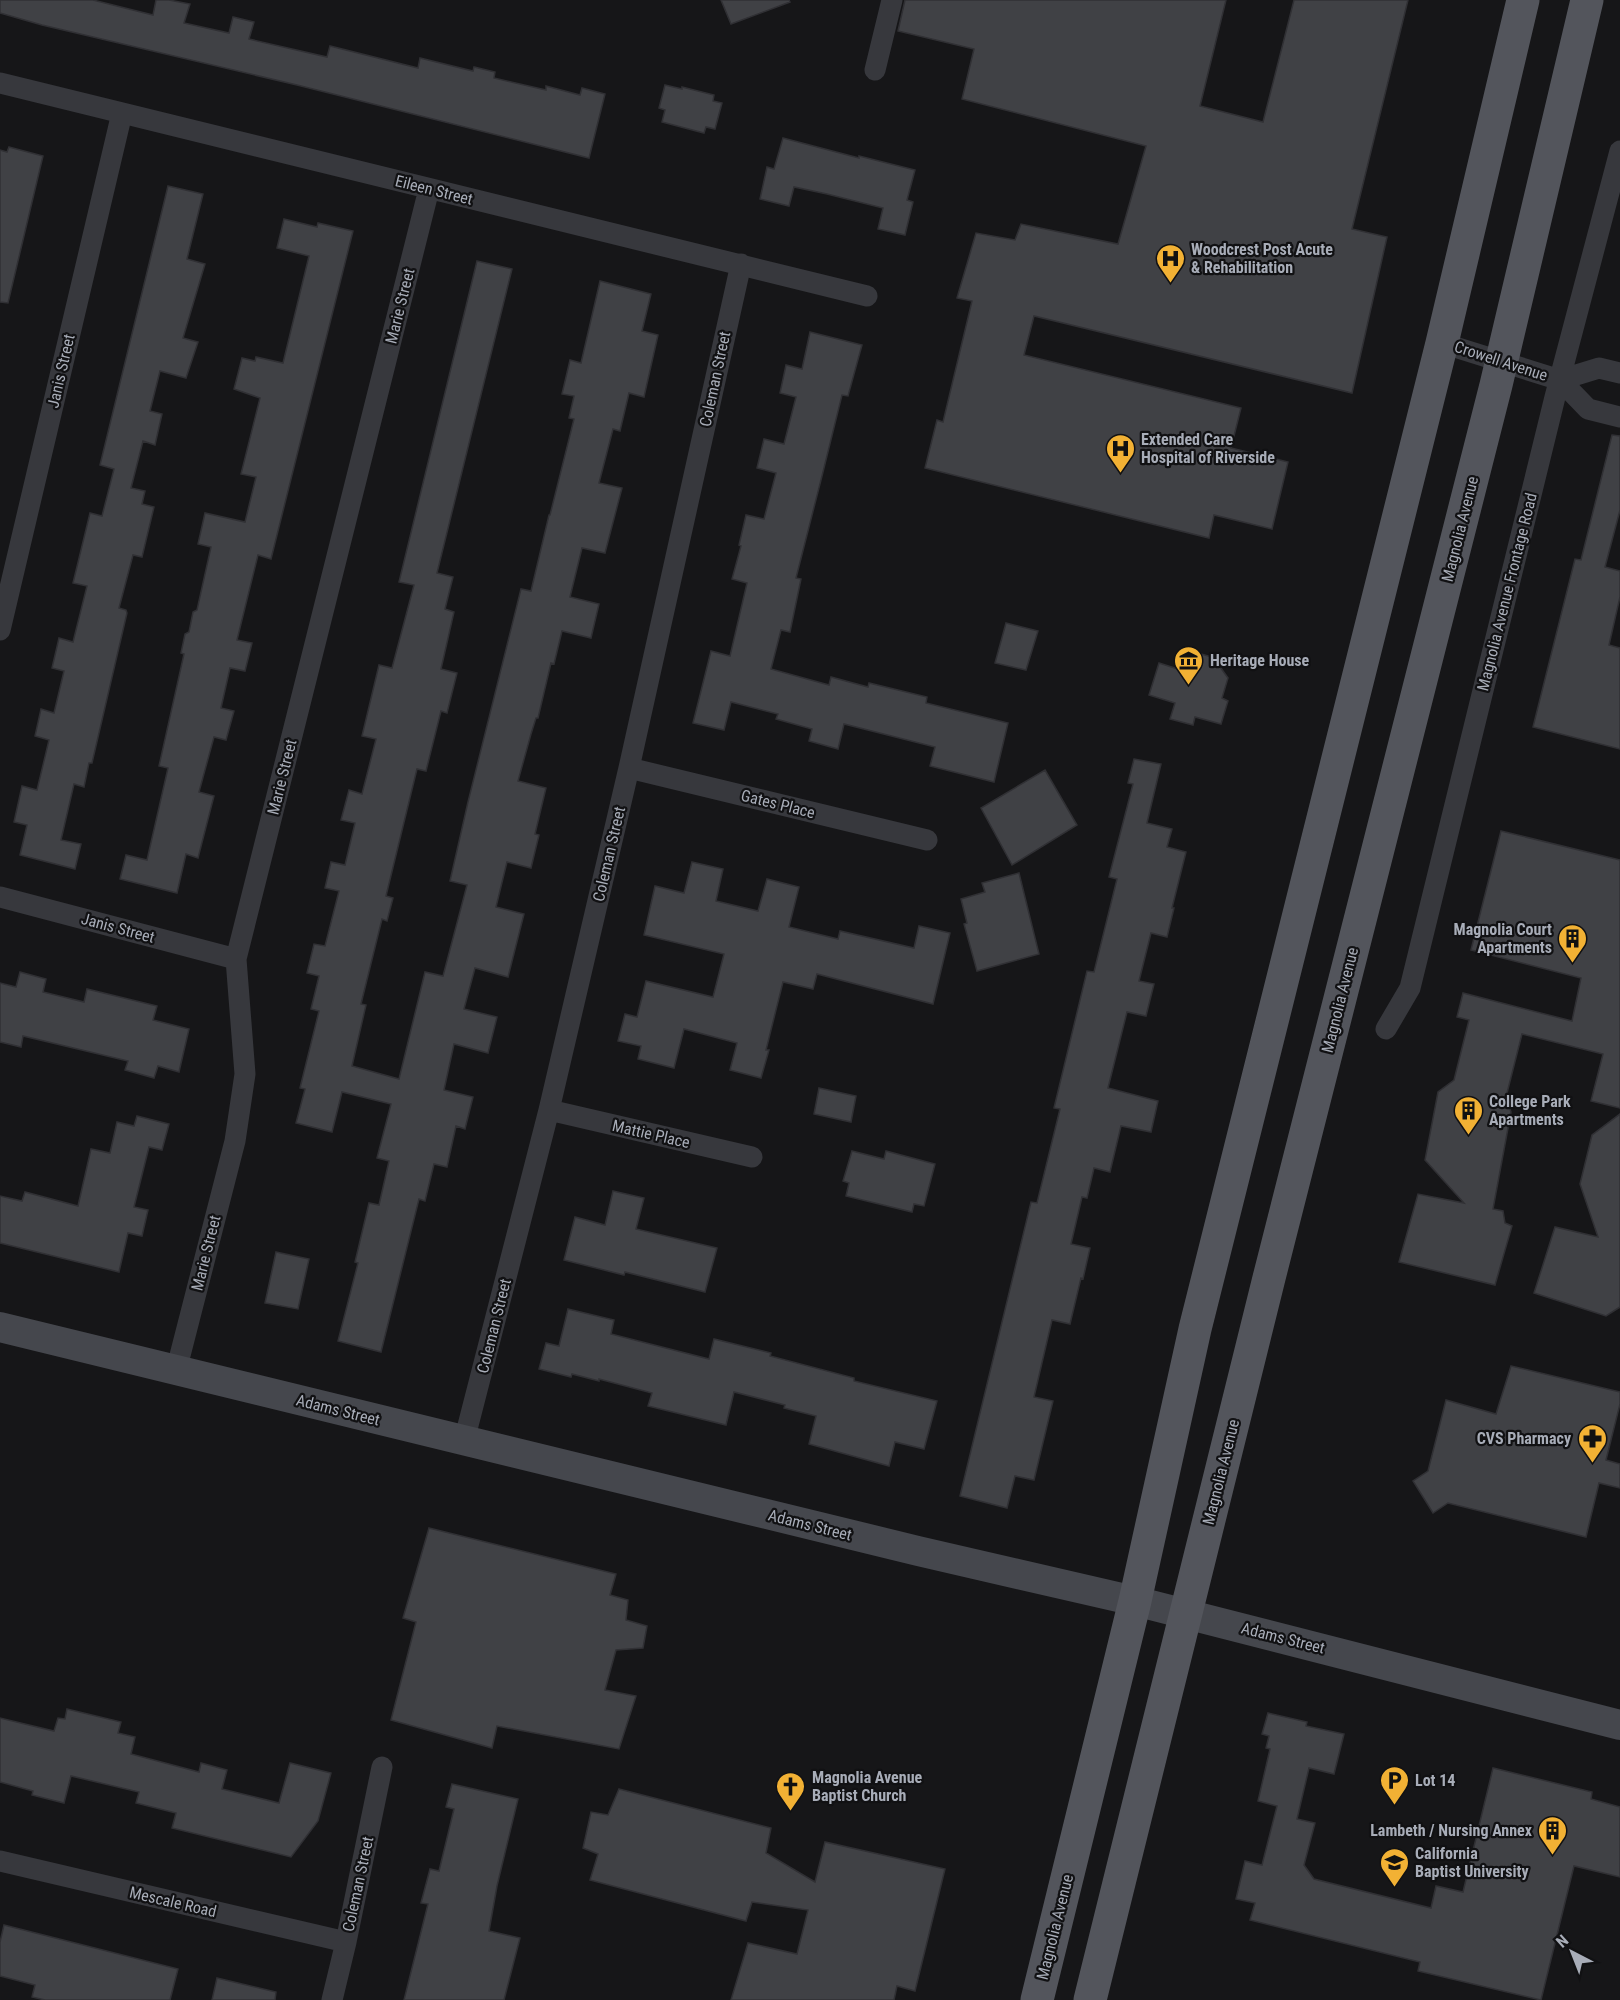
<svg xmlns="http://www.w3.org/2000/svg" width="1620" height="2000" font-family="'Roboto Condensed',sans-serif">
	<rect width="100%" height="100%" fill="#161618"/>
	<path fill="#404145" stroke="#303034" stroke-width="1.5" d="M 0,0 L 93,0 L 153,15 L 156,0 L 169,0 L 190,4 L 184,23 L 229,33 L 233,17 L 254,22 L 249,39 L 327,57 L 330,46 L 418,68 L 420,58 L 473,71 L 474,67 L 495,72 L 494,78 L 546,90 L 546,86 L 580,95 L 582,88 L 605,94 L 589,158 L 297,85 L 42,25 L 0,13 Z
		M 721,0 L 789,0 L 790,2 L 731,24 Z
		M 905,0 L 1226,0 L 1200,106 L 1263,122 L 1294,0 L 1408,0 L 1352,229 L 1387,237 L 1352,393 L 1034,316 L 1024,355 L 1241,408 L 1231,448 L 1288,462 L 1272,529 L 1214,515 L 1209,538 L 925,468 L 937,420 L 943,422 L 972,301 L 957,298 L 976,233 L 1015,240 L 1021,224 L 1118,244 L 1146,146 L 962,99 L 974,49 L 898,31 Z
		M 665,85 L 682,89 L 682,87 L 714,95 L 713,101 L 722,103 L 715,129 L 706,127 L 704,133 L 662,122 L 665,110 L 659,108 Z
		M 783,138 L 859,158 L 859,156 L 915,170 L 907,200 L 913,202 L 905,235 L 878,229 L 883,208 L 827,194 L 794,187 L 789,206 L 760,199 L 767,167 L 774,169 Z
		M 9,147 L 43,156 L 8,303 L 0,302 L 0,150 L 7,152 Z
		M 168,186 L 203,194 L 187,259 L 205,264 L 183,338 L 198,342 L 186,378 L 160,371 L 150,411 L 162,414 L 155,445 L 143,441 L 131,488 L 145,491 L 142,504 L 154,507 L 142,557 L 133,555 L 119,608 L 126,610 L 127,613 L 92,763 L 89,763 L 84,787 L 74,784 L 61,840 L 81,844 L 75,869 L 20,855 L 27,825 L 14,822 L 22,786 L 37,790 L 49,740 L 35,736 L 41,709 L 54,713 L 64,671 L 52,668 L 59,638 L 73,642 L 87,586 L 73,583 L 90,513 L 102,516 L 114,469 L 100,465 Z
		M 284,219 L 317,227 L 318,223 L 353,231 L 271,559 L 258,555 L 237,640 L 252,643 L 245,671 L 230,668 L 221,708 L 234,711 L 226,740 L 214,737 L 199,792 L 214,796 L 198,858 L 186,854 L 177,893 L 120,879 L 126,855 L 147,860 L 168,768 L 159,766 L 184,654 L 181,653 L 185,634 L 189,632 L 193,612 L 197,610 L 211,547 L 198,544 L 205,513 L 245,522 L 256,477 L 241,474 L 260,398 L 234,389 L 242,358 L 255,361 L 256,357 L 283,363 L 309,256 L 277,248 Z
		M 477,261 L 512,269 L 437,573 L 453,577 L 445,609 L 454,612 L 441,669 L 457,673 L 447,713 L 441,711 L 426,771 L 417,769 L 386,896 L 393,898 L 387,921 L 382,919 L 361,1004 L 366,1005 L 352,1066 L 399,1079 L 425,972 L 443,976 L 467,885 L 450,881 L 468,802 L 521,589 L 531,591 L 549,515 L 550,515 L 574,419 L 569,418 L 574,396 L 562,394 L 570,360 L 581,363 L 600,281 L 651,294 L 642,331 L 658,335 L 644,397 L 629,393 L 620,431 L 613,429 L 599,483 L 622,488 L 605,553 L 582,548 L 570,597 L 599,604 L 591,638 L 562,631 L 554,664 L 551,663 L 538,718 L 536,718 L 531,734 L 518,781 L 546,788 L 535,834 L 539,835 L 531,868 L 507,862 L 496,907 L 524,914 L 508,977 L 475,968 L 464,1009 L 497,1017 L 488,1053 L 454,1044 L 444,1090 L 473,1097 L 465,1129 L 456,1126 L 447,1167 L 434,1164 L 425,1201 L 419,1199 L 381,1352 L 338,1341 L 358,1263 L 355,1262 L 369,1203 L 379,1205 L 389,1161 L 377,1158 L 391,1104 L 342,1092 L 332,1132 L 296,1123 L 305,1089 L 300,1088 L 319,1011 L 311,1009 L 319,976 L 307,973 L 314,944 L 325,946 L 339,891 L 325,888 L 331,862 L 345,865 L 355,823 L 341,820 L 349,790 L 362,794 L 376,739 L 362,736 L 379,665 L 392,668 L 414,585 L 399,582 Z
		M 810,332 L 862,345 L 848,396 L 842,395 L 822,476 L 796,578 L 801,579 L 790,632 L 781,630 L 771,669 L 829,685 L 831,677 L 868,687 L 869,683 L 927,697 L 926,703 L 1008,723 L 994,782 L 930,766 L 935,747 L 844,724 L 838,749 L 809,741 L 812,729 L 776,719 L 778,714 L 731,702 L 724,730 L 693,723 L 711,651 L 730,656 L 747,583 L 732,579 L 741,546 L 739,545 L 746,515 L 764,519 L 776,473 L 757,468 L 764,439 L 784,444 L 796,397 L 780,393 L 786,365 L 802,369 Z
		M 1612,435 L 1620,436 L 1620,510 L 1605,567 L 1620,571 L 1620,597 L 1609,645 L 1620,648 L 1620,749 L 1533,727 L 1575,559 L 1581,560 Z
		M 1006,623 L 1038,631 L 1026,670 L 995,663 Z
		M 1187,650 L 1219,659 L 1218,664 L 1228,678 L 1222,698 L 1228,701 L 1221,724 L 1195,717 L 1193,725 L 1170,719 L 1175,703 L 1149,695 L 1159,663 L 1181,670 Z
		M 1134,759 L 1161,764 L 1147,823 L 1172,829 L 1167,847 L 1186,852 L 1172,908 L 1174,908 L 1167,937 L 1151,933 L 1139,981 L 1154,984 L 1146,1016 L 1127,1012 L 1108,1088 L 1158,1101 L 1151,1132 L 1121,1126 L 1110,1172 L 1094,1168 L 1087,1198 L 1082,1197 L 1071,1244 L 1090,1248 L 1083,1279 L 1081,1278 L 1070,1324 L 1052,1320 L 1034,1397 L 1053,1401 L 1034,1480 L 1015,1476 L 1007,1508 L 960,1496 L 1031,1202 L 1037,1203 L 1060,1109 L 1054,1108 L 1087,971 L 1094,972 L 1117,879 L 1109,877 L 1133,784 L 1128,783 Z
		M 1045,770 L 1077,825 L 1012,865 L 981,808 Z
		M 1501,831 L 1620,860 L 1620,1108 L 1591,1101 L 1603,1054 L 1522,1034 L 1506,1097 L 1511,1112 L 1493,1209 L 1503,1211 L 1505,1223 L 1512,1226 L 1495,1285 L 1399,1262 L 1418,1194 L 1464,1203 L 1425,1160 L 1438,1092 L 1454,1080 L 1469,1020 L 1457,1017 L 1463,993 L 1572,1021 L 1581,978 L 1471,950 Z
		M 692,862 L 723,869 L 716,901 L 758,911 L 767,879 L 799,887 L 789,927 L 838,939 L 840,931 L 914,948 L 919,926 L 950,933 L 933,1004 L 817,974 L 813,989 L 783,982 L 766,1050 L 769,1050 L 761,1078 L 730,1070 L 737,1043 L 684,1029 L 674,1068 L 638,1059 L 641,1046 L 618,1041 L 625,1014 L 637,1017 L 646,981 L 713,997 L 724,954 L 644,935 L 655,886 L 684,893 Z
		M 1019,873 L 1039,954 L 977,971 L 964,924 L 967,923 L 961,899 L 985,892 L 982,883 Z
		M 20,972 L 46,979 L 43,992 L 84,1002 L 87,989 L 157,1006 L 153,1020 L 189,1029 L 179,1072 L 158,1066 L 154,1078 L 125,1070 L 128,1061 L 23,1036 L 21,1047 L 0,1042 L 0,983 L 16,987 Z
		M 819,1088 L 856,1096 L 851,1122 L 814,1114 Z
		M 1620,1114 L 1620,1307 L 1606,1316 L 1534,1293 L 1555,1227 L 1598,1237 L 1580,1184 L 1592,1135 Z
		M 137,1116 L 169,1124 L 162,1150 L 149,1147 L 134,1207 L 148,1210 L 142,1236 L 128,1233 L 119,1272 L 0,1243 L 0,1196 L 22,1201 L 25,1192 L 78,1206 L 91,1149 L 110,1153 L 117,1122 L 134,1126 Z
		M 852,1151 L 884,1159 L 886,1151 L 935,1164 L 924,1206 L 914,1204 L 912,1212 L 846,1196 L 849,1183 L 843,1181 Z
		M 613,1191 L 644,1198 L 636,1229 L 717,1248 L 705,1292 L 625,1272 L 624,1275 L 564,1260 L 575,1217 L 605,1225 Z
		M 276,1252 L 309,1259 L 298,1309 L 265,1303 Z
		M 568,1309 L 614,1320 L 611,1334 L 709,1359 L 714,1339 L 771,1353 L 770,1356 L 854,1378 L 854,1381 L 937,1401 L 924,1449 L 895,1442 L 889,1466 L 809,1444 L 816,1416 L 784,1408 L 785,1405 L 734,1392 L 726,1425 L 648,1406 L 652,1393 L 599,1379 L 599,1381 L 572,1374 L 571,1377 L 539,1369 L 546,1343 L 559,1346 Z
		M 1511,1366 L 1620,1392 L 1620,1404 L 1606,1460 L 1620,1464 L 1620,1488 L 1599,1483 L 1586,1537 L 1448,1503 L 1433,1513 L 1413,1481 L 1428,1471 L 1446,1400 L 1496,1414 Z
		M 429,1528 L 616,1574 L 610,1595 L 628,1600 L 626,1620 L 647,1626 L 643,1648 L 616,1650 L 605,1690 L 636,1696 L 619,1749 L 497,1726 L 492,1748 L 391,1720 L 416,1622 L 403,1618 Z
		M 67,1709 L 121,1722 L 118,1733 L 135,1737 L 131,1754 L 199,1772 L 201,1763 L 227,1770 L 222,1789 L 279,1803 L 290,1763 L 331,1773 L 318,1821 L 291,1857 L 172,1828 L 176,1813 L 136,1803 L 139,1792 L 71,1776 L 64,1803 L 32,1795 L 33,1791 L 0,1782 L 0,1718 L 54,1731 L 58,1718 L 65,1719 Z
		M 1268,1713 L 1307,1722 L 1306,1726 L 1344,1734 L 1334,1774 L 1309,1768 L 1297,1819 L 1315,1823 L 1304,1865 L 1314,1879 L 1431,1908 L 1436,1886 L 1463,1892 L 1493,1768 L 1592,1792 L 1591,1799 L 1620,1807 L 1620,1877 L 1574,1866 L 1541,2000 L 1418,1971 L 1420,1962 L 1250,1920 L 1255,1903 L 1236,1899 L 1245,1861 L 1262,1865 L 1277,1806 L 1258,1801 L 1270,1749 L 1266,1748 L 1269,1736 L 1262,1734 Z
		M 452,1784 L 518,1799 L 497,1886 L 489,1931 L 520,1938 L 504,2000 L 404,2000 L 428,1904 L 421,1903 L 430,1869 L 439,1871 L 454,1809 L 446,1807 Z
		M 619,1789 L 771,1828 L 766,1853 L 815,1882 L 825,1842 L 945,1869 L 915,1991 L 897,1986 L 894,2000 L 731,2000 L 748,1943 L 797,1954 L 808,1910 L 752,1902 L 746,1921 L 590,1880 L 598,1854 L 583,1848 L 591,1812 L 608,1815 Z
		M 4,1925 L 178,1969 L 170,2000 L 45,2000 L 32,1997 L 35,1985 L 0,1976 L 0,1942 Z
		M 217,1978 L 276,1992 L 275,2000 L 212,2000 Z"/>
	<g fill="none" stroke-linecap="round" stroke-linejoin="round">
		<path stroke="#37383d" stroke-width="21" d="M 875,70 L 892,0
			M 0,83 L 867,296
			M 1442,343 L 1560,380 L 1588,409 L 1620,417
			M 1560,380 L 1599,368 L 1620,373
			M 0,630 L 122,113
			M 629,768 L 927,840
			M 0,897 L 236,959
			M 1386,1029 L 1410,988 L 1555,397 L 1620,151
			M 549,1110 L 752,1157
			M 176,1371 L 235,1141 L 245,1074 L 236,959 L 429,189
			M 464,1441 L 549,1110 L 629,768 L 741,264
			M 0,1861 L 346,1942
			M 332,2000 L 346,1942 L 382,1767"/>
		<path stroke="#45474d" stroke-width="30" d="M 0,1327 L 918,1551 L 1135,1601 L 1620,1725"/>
		<path stroke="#53555c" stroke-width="33" d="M 1037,2000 L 1135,1601 L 1195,1329 L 1442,343 L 1523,0
			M 1090,2000 L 1269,1278 L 1496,385 L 1587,0"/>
	</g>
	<defs>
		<symbol id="hospital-pin" viewBox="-11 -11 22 30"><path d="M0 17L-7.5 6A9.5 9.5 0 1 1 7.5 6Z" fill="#f2b134" stroke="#111113"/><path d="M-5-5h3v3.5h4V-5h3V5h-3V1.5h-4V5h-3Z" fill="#111"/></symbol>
		<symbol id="museum-pin" viewBox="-11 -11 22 30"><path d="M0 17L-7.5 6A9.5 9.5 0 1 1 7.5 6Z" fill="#f2b134" stroke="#111113"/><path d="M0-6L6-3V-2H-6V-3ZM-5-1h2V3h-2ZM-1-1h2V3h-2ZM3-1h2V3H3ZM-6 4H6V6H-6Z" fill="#111"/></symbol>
		<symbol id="building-pin" viewBox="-11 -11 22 30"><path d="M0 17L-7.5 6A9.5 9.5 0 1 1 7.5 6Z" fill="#f2b134" stroke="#111113"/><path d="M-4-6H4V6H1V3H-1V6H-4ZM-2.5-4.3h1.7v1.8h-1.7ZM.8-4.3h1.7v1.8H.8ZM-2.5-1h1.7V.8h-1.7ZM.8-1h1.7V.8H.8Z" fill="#111"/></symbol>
		<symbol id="pharmacy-pin" viewBox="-11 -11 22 30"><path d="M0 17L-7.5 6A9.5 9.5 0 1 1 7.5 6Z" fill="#f2b134" stroke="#111113"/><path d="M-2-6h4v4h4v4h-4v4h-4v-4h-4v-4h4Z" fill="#111"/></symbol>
		<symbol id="parking-pin" viewBox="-11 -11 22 30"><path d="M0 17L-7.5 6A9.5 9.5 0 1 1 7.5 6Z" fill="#f2b134" stroke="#111113"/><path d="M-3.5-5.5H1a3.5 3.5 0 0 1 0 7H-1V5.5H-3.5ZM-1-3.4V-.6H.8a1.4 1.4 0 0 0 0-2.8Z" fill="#111"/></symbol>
		<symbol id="church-pin" viewBox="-11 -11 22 30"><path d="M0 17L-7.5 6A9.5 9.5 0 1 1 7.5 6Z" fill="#f2b134" stroke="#111113"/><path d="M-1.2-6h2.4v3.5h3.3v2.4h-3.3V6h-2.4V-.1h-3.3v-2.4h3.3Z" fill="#111"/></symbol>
		<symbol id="university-pin" viewBox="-11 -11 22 30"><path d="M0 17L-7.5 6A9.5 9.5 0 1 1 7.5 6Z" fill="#f2b134" stroke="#111113"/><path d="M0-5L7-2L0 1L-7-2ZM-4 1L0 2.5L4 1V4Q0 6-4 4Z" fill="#111"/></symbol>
	</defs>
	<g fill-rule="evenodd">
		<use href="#hospital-pin" x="1154" y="242" width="33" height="45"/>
		<use href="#hospital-pin" x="1104" y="432" width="33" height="45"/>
		<use href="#museum-pin" x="1172" y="644" width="33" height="45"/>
		<use href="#building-pin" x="1556" y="922" width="33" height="45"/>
		<use href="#building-pin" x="1452" y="1094" width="33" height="45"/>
		<use href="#pharmacy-pin" x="1576" y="1422" width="33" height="45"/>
		<use href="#parking-pin" x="1378" y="1764" width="33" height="45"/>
		<use href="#church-pin" x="774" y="1770" width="33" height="45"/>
		<use href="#building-pin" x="1536" y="1814" width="33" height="45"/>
		<use href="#university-pin" x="1378" y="1846" width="33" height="45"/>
	</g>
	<g text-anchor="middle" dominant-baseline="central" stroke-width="4.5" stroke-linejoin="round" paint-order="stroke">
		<g font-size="16" fill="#a8adb8" stroke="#111113">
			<text transform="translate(434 190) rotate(14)">Eileen Street</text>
			<text transform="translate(400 306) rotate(-76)">Marie Street</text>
			<text transform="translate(1501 361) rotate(18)">Crowell Avenue</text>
			<text transform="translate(61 371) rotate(-77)">Janis Street</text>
			<text transform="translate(715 379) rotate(-78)">Coleman Street</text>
			<text transform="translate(1460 529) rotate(-76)">Magnolia Avenue</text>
			<text transform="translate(1507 592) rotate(-76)">Magnolia Avenue Frontage Road</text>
			<text transform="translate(282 777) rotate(-76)">Marie Street</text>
			<text transform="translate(778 804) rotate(14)">Gates Place</text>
			<text transform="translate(609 854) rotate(-77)">Coleman Street</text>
			<text transform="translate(118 928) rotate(15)">Janis Street</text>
			<text transform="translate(1340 1000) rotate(-76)">Magnolia Avenue</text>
			<text transform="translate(651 1134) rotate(13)">Mattie Place</text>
			<text transform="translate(206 1253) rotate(-76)">Marie Street</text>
			<text transform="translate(494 1326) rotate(-76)">Coleman Street</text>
			<text transform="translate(338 1410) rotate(14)">Adams Street</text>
			<text transform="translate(1221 1472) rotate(-76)">Magnolia Avenue</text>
			<text transform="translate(810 1525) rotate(14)">Adams Street</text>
			<text transform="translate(1283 1638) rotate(14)">Adams Street</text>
			<text transform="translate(358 1884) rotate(-78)">Coleman Street</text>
			<text transform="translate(173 1902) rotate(13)">Mescale Road</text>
			<text transform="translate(1055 1927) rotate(-76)">Magnolia Avenue</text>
		</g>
		<g font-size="16" font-weight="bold" fill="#a8adb8" stroke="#111113" text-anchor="start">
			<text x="1191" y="249">Woodcrest Post Acute<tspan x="1191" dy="18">&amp; Rehabilitation</tspan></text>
			<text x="1141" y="439">Extended Care<tspan x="1141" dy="18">Hospital of Riverside</tspan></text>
			<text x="1210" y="660">Heritage House</text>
			<text x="1552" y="929" text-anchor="end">Magnolia Court<tspan x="1552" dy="18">Apartments</tspan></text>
			<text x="1489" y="1101">College Park<tspan x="1489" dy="18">Apartments</tspan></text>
			<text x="1571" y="1438" text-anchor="end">CVS Pharmacy</text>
			<text x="812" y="1777">Magnolia Avenue<tspan x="812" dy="18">Baptist Church</tspan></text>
			<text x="1415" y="1780">Lot 14</text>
			<text x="1532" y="1830" text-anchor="end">Lambeth / Nursing Annex</text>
			<text x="1415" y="1853">California<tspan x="1415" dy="18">Baptist University</tspan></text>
		</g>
	</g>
	<g transform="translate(1572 1952) rotate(318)" stroke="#111113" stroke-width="4.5" paint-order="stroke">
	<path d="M0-4.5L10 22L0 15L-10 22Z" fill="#a8adb8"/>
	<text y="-9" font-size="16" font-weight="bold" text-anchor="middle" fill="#a8adb8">N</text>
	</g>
</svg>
